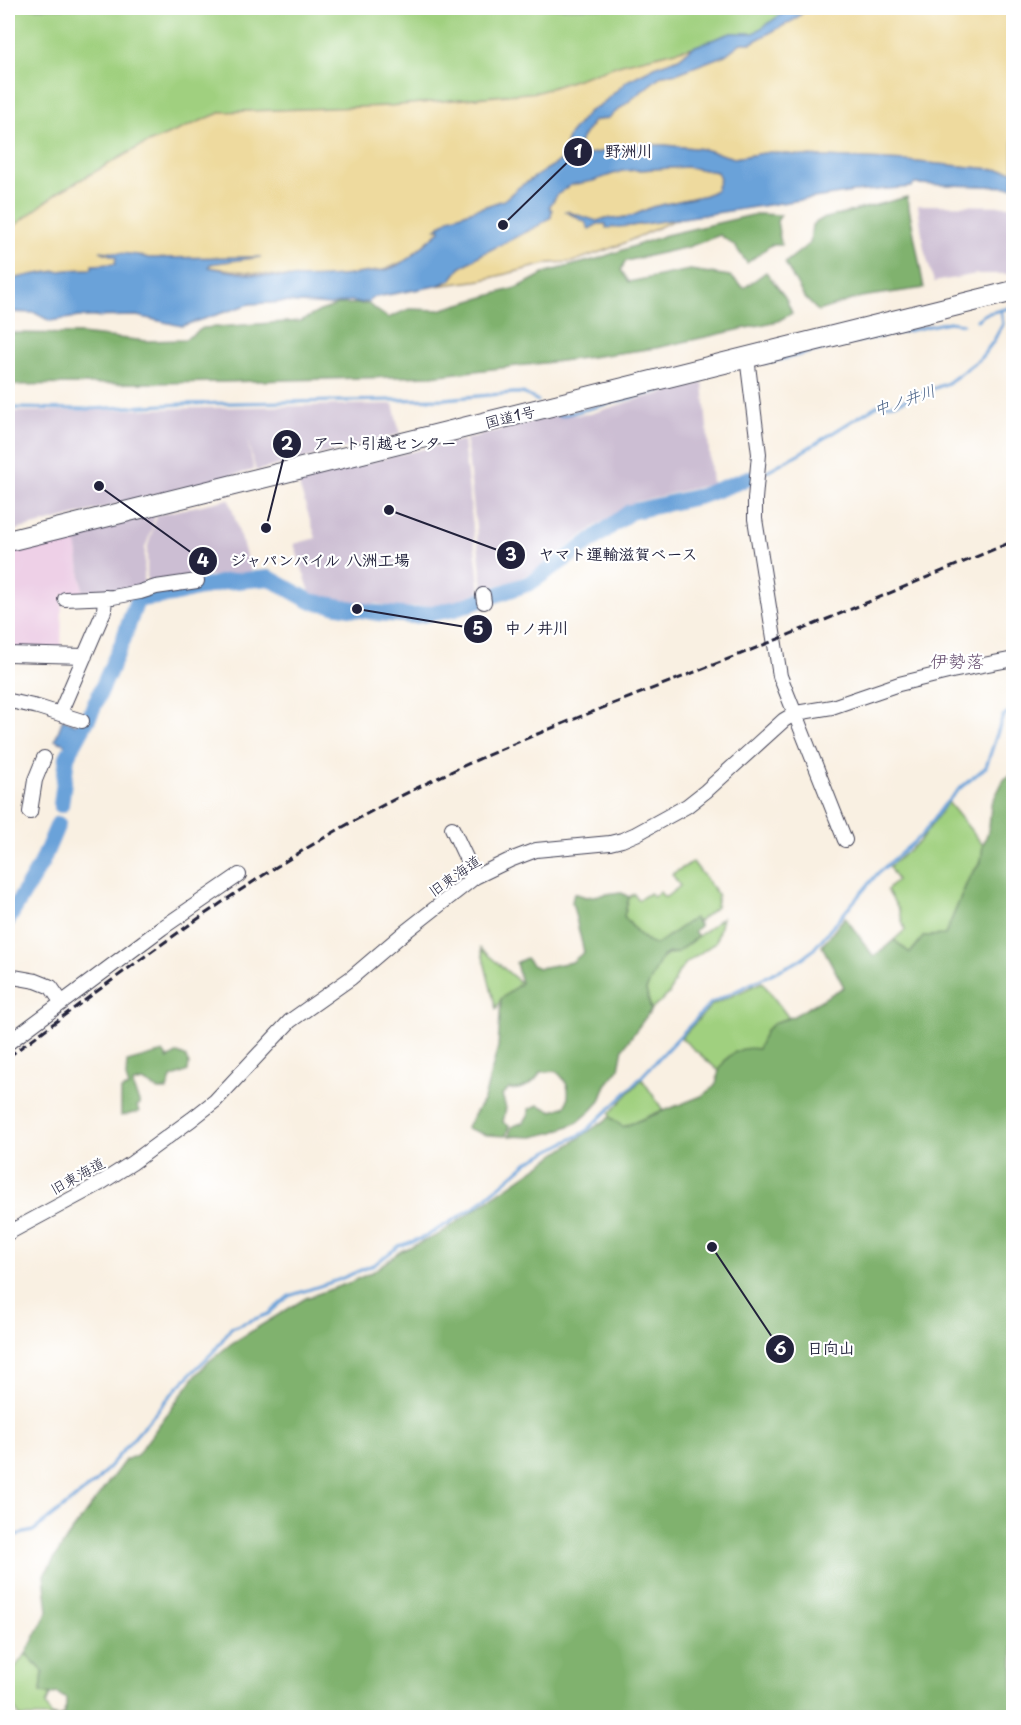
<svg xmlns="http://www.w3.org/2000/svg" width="1021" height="1725" font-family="'Playpen Sans','Klee One',sans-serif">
	<rect width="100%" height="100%" fill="#fff"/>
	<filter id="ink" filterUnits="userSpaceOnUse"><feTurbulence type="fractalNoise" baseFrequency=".0167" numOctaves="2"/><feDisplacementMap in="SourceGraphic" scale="12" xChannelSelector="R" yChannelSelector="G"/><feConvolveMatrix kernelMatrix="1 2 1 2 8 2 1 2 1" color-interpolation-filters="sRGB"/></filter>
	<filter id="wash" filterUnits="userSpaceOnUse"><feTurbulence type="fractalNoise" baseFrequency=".008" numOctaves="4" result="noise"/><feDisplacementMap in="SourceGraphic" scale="24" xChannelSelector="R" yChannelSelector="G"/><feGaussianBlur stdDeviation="1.35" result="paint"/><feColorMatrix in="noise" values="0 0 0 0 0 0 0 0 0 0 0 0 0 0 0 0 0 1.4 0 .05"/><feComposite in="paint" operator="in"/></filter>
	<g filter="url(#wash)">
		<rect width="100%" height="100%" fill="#f9f0e2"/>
		<path fill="#eed0e7" d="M 75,534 L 83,593 L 62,595 L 61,650 L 8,649 L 8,551 Z"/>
		<path fill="#ccbed3" d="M 918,205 L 1013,206 L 1013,274 L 976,274 L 934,282 L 924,249 Z
			M 703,383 L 712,484 L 635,502 L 597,525 L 534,571 L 515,580 L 483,589 L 466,439 L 552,416 L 590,414 L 635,400 Z
			M 393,404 L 400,434 L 256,471 L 247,439 L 254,470 L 8,532 L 8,412 Z
			M 463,440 L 480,591 L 451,603 L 400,608 L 373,603 L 373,605 L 324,598 L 310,592 L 294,544 L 316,538 L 298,482 L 393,456 Z
			M 229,499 L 252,575 L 223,577 L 204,575 L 147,582 L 147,549 L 157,515 Z
			M 155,514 L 152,529 L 145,548 L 144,586 L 126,590 L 83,592 L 75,534 Z"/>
		<path fill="#a0d07f" stroke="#61795d" stroke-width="1.5" d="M 8,8 L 798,8 L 785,12 L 754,33 L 731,33 L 693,47 L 622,64 L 539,92 L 390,106 L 222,112 L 139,147 L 59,192 L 8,231 Z
			M 948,802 L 983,845 L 981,862 L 969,878 L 945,935 L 910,953 L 894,940 L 905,930 L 899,910 L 887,890 L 897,880 L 889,867 L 920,841 Z
			M 693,862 L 718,895 L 716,907 L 698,922 L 694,918 L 656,945 C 642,939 633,928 624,916 L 629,897 L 634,894 L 638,900 L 650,893 L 653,897 L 660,892 L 664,897 L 666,897 L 680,886 L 672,874 Z
			M 722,918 L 716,942 L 686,963 L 678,973 L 669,994 L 651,1010 L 646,990 C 653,976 657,954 676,953 Z
			M 481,949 L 521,983 L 501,999 L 496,1009 Z
			M 762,982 L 789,1018 L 776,1022 L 758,1049 L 726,1059 L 719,1071 L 681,1038 L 712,1005 Z
			M 642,1079 L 663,1110 L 623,1127 L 610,1117 L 610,1113 Z
			M 26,1654 L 43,1671 L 41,1692 L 50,1695 L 46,1705 L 51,1715 L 59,1717 L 63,1715 L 65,1717 L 19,1717 C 5,1688 3,1679 26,1654 Z"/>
		<path fill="#80b26e" stroke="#516a54" stroke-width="1.5" d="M 907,197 L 924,288 L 861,297 L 818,311 L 804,297 L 785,263 L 810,243 L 812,225 L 822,219 Z
			M 757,214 L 781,215 L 777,221 L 781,245 L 771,245 L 747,263 L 735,246 L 720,235 L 688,247 L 626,261 L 621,270 L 629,282 L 690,270 L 730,276 L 744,288 L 766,272 L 785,297 L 792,313 L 778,321 L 656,348 L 561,361 L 431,376 L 224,382 L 8,385 L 8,333 L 80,334 L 147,341 L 184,340 L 203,328 L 301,321 L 320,311 L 340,304 L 368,304 L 388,318 L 409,309 L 439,310 L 519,287 L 547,272 L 597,259 L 666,235 Z
			M 1013,774 L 1013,1717 L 65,1717 L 63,1715 L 66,1706 L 66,1699 L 57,1693 L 50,1695 L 41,1692 L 43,1671 L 26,1654 L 48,1611 L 44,1575 L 68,1537 L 125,1460 L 137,1455 L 193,1379 L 207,1363 L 232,1343 L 306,1298 L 351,1282 L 372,1272 L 401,1251 L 438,1235 L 610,1117 L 623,1127 L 704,1095 C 707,1092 713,1089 715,1085 C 718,1081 717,1075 719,1071 C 726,1054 740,1046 758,1049 L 766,1030 L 776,1022 L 792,1017 L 844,987 L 822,946 L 845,917 L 874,957 L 894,940 L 910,953 L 924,936 L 945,935 L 969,878 L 981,862 L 983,845 L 989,829 L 991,805 L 1004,779 Z
			M 620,892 L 629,897 L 624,916 C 633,928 642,940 656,945 L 694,918 L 700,926 L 694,931 L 698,936 L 676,953 L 669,953 L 662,957 L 646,990 L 651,1010 L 623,1048 L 619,1069 L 606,1085 L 600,1101 L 591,1111 L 578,1122 L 554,1132 L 533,1137 L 509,1136 L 511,1127 L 524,1122 L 529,1114 L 529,1109 L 538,1105 L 553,1111 L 566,1106 C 571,1090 568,1082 556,1071 L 540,1072 C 536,1084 520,1091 509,1089 L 502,1095 L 506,1108 L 503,1122 L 509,1126 L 506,1136 L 487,1135 L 466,1128 L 484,1099 L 498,1047 L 501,999 L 521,983 L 516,963 L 526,958 L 532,965 L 539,968 L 572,962 L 584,952 L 572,902 L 574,893 L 586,897 Z
			M 163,1052 L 168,1059 L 178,1053 L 185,1056 L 189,1064 L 188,1071 L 171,1078 L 167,1090 L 159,1090 L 143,1081 L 133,1083 L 134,1090 L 140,1104 L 137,1106 L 139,1112 L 121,1116 L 121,1090 L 129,1087 L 126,1078 L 127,1062 Z"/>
		<path fill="#eeda9e" stroke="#887e6c" stroke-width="1.5" d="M 808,8 L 955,8 L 969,13 L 994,8 L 1013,8 L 1013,171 L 906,161 L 804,156 L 770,152 L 734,158 L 703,149 L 665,145 L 640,145 L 573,157 L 578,144 L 594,121 L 608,118 L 662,75 L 678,73 L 725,55 L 741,43 L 751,43 L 794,20 Z
			M 693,47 L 679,58 L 657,66 L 627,81 L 602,104 L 588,112 L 569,135 L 560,161 L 519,187 L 504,200 L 465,213 L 437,229 L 441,229 L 440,231 L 415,252 L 411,258 L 384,270 L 326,278 L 294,278 L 209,267 L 209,264 L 252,257 L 148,258 L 138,255 L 103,252 L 117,257 L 115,264 L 93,265 L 92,269 C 63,269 36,273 8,280 L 8,231 L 59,192 L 139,147 L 222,112 L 390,106 L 539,92 L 622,64 Z
			M 686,167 L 717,172 L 720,179 L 716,190 L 706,195 L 652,207 L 632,216 L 613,219 L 606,218 L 597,221 L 586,219 L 568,211 L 566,212 L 585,222 L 631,226 L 679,218 L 620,245 L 572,262 L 550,263 L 482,280 L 436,286 L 451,280 L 460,268 L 482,254 L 536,227 L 551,217 L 552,210 L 549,207 L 557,195 L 571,185 L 593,180 L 622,171 Z"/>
		<path fill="#6ba2d9" stroke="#46628a" stroke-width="1.5" d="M 798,8 L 808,8 L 794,20 L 751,43 L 741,43 L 725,55 L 678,73 L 662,75 L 608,118 L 593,121 L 578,144 L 573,157 L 640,145 L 665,145 L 703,149 L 734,158 L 770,152 L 804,156 L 906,161 L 1013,171 L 1013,187 L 914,184 L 911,187 L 853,192 L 631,226 L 606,228 L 606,224 L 598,224 L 589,229 L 585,222 L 565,211 L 597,221 L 606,218 L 613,219 L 632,216 L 652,207 L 706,195 L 716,190 L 720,179 L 717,172 L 686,167 L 622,171 L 593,181 L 571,185 L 557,195 L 549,207 L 552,210 L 551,217 L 536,227 L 482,254 L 460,268 L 451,280 L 436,286 L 371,298 L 369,302 L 357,303 L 351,301 L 330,305 L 284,302 L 250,304 L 182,326 L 137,316 L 79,317 L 50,321 L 35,313 L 8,312 L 8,280 C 36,273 62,269 92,269 L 92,265 L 115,264 L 116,257 L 100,251 L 138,255 L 148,258 L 261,257 L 210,264 L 209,267 C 258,278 308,281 357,274 C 367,272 379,272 389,269 C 409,262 424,244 440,231 L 440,229 L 436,229 L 450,218 L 504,200 L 519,187 L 560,161 L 569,135 L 588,112 L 602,104 L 627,81 L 657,66 L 679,58 L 693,47 L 731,33 L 754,33 L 785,12 Z
			M 63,719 L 80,726 L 67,745 L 55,740 Z"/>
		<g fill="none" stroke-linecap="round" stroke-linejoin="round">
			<path stroke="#6ba2d9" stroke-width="3" d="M 977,320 L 985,314 L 1001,310
				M 766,363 L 831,347 L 949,322 L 963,324
				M 8,408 L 90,409 L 183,404 L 444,399 L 513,393 L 523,393 L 538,401
				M 555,414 L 560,416 L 665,389
				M 767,471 L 800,453 L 878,405 L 894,404 L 948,383 L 980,359 L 993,342 L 1003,324 L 1001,310 L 1014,307
				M 8,1537 L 33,1531 L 96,1482 L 176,1389 L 215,1350 L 231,1328 L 268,1314 L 289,1296 L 338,1280 L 375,1264 L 399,1246 L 425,1237 L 475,1207 L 528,1162 L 585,1132 L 626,1093 L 711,1003 L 798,961 L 812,951 L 878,873 L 922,835 L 944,805 L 959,789 L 986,767 L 1003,716 L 1014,709"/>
			<path stroke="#6ba2d9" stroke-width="16" d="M 61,805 L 67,757 L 90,715 L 122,643 L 136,603 L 140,599 L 172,595 L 224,582 L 269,578 L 310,601 L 377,613 L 414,616 L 455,609 L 530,583 L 584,546 L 630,512 L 701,496 L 749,478
				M 8,920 L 42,862 L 58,824"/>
		</g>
	</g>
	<g filter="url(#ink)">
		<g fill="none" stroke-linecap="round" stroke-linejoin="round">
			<defs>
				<path id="minor" d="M 747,357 L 759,454 L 755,499 L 755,519 L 780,676 L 845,840
					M 483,595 L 484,602
					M 65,599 L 113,597 L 140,592 L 156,587 L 197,581
					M 8,654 L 85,656
					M 8,703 L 10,701 L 38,707 L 82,721
					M 60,713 L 104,611 L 105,597
					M 30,812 L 35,780 L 44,758
					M 452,828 L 475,877
					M 8,976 L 36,981 L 51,987 L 62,1003
					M 8,1043 L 162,928 L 239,875
					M 8,1233 L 99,1184 L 132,1163 L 192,1119 L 215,1101 L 290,1021 L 351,978 L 405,932 L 475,877 L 510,860 L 536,850 L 610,843 L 622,840 L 636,834 L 687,806 L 706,791 L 784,720 L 796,713 L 832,707 L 899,684 L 952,671 L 1014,659"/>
				<path id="highway" d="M 8,541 L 1014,291"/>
			</defs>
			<use href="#minor" stroke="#424154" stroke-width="16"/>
			<use href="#highway" stroke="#424154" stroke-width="22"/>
			<use href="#minor" stroke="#fff" stroke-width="14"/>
			<use href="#highway" stroke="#fff" stroke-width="20"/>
			<path stroke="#22223b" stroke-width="3" stroke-dasharray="9 4.5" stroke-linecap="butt" d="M 8,1057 C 133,965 257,869 397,798 C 498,746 606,707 713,665 C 813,626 913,583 1014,541"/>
		</g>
	</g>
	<g text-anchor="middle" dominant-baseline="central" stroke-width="4.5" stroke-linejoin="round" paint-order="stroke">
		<g font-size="15" fill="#22223b" stroke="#fff">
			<text transform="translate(510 416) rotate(-14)">国道1号</text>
			<text transform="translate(454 875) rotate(-35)">旧東海道</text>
			<text transform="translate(77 1175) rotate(-29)">旧東海道</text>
		</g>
		<g font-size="16" font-style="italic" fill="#435c82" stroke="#fff">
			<text transform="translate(904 399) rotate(-19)">中ノ井川</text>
		</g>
		<g font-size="18" fill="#695172" stroke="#fff">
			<text x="957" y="660">伊勢落</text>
		</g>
	</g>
	<path fill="none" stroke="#22223b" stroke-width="2" d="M503 225L578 152M266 528L287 444M389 510L511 555M99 486L203 561M357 609L478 629M712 1247L780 1349"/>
	<g fill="#22223b" stroke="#fff" stroke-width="2">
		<circle cx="503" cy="225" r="6"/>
		<circle cx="266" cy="528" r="6"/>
		<circle cx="389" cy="510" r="6"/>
		<circle cx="99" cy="486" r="6"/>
		<circle cx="357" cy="609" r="6"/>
		<circle cx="712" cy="1247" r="6"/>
		<circle cx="578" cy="152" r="15"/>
		<circle cx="287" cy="444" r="15"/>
		<circle cx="511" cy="555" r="15"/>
		<circle cx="203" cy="561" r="15"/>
		<circle cx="478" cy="629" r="15"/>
		<circle cx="780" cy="1349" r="15"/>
	</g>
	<g font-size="18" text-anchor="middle" font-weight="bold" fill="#fff">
		<text x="578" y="158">1</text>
		<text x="287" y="450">2</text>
		<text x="511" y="561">3</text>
		<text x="203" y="567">4</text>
		<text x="478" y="635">5</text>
		<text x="780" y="1355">6</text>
	</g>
	<g font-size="16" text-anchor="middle" font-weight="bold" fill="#22223b" stroke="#fff" stroke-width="4.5" stroke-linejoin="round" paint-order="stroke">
		<text x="629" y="157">野洲川</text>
		<text x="385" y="449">アート引越センター</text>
		<text x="618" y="560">ヤマト運輸滋賀ベース</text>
		<text x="320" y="566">ジャパンパイル 八洲工場</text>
		<text x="537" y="634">中ノ井川</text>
		<text x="831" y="1354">日向山</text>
	</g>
	<rect width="1021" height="1725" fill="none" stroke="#fff" stroke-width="30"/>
</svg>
